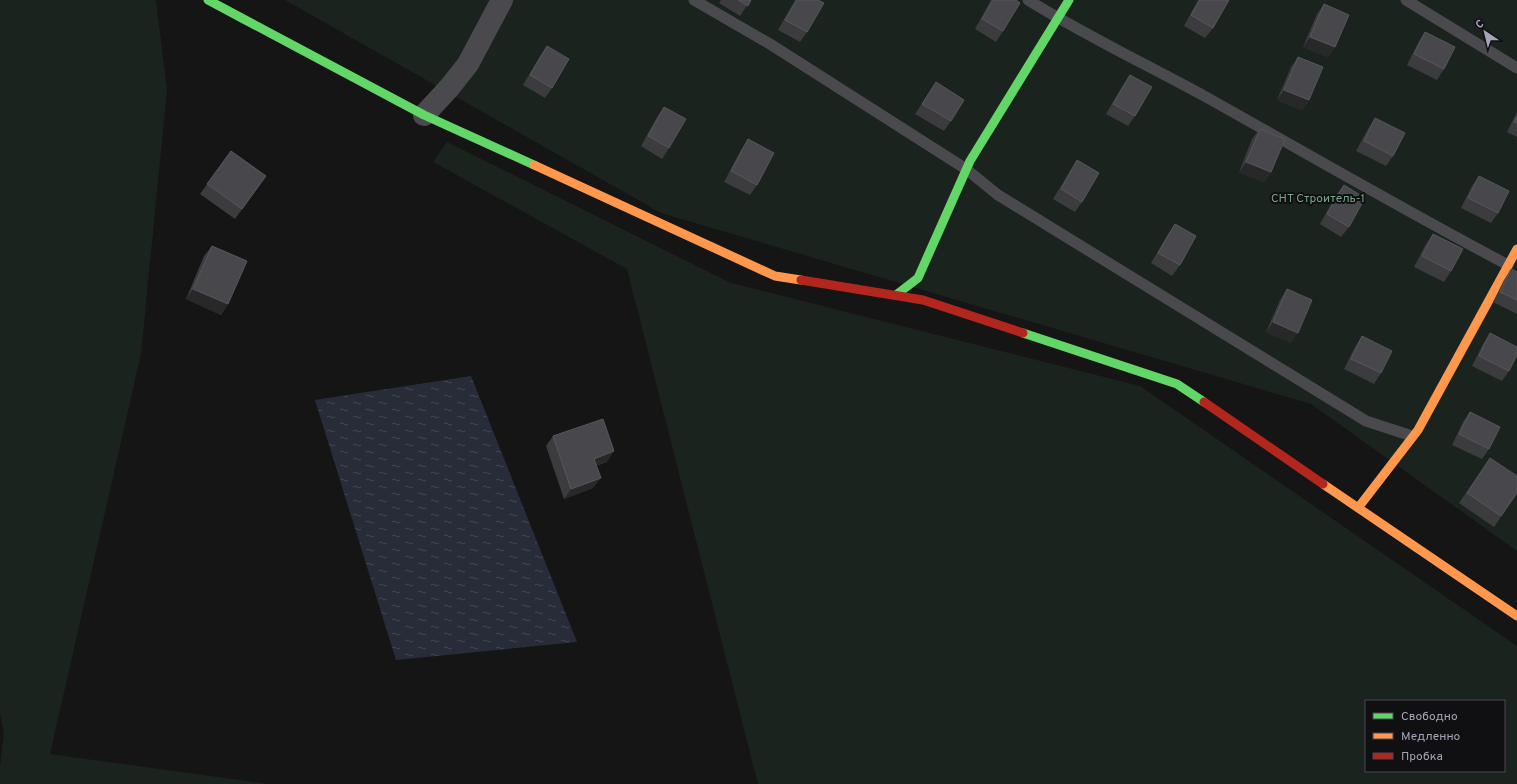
<svg xmlns="http://www.w3.org/2000/svg" width="1517" height="784" font-family="Overpass,sans-serif">
	<defs>
		<pattern id="water-ripples" width="26" height="14" patternUnits="userSpaceOnUse"><rect width="26" height="14" fill="#272c38"/><path d="M2 4q2-2 4 0t4 0M15 11q2-2 4 0t4 0" fill="none" stroke="#434853"/></pattern>
	</defs>
	<rect width="100%" height="100%" fill="#151515"/>
	<path fill="#1b231e" fill-rule="evenodd" d="M 0,0 L 156,0 L 167,90 L 141,354 L 50,754 L 269,784 L 0,784 L 0,767 L 4,733 L 0,713 Z
		M 285,0 L 1517,0 L 1517,551 L 1311,404 L 661,213 Z
		M 447,142 L 731,283 L 1140,386 L 1517,646 L 1517,784 L 758,784 L 627,269 L 433,162 ZM 1366,701 L 1504,701 L 1504,771 L 1366,771 Z"/>
	<path fill="url(#water-ripples)" d="M 471,376 L 577,642 L 396,660 L 315,400 Z"/>
	<g fill="none" stroke-linecap="round" stroke-linejoin="round">
		<path stroke="#4a494e" stroke-width="11" d="M 694,0 L 770,44 L 966,169 L 998,195 L 1366,421 L 1412,436
			M 1028,0 C 1085,35 1147,65 1206,97 C 1306,153 1406,211 1508,265
			M 1406,0 L 1517,68"/>
		<path stroke="#4a494e" stroke-width="22" d="M 424,115 L 449,88 L 468,64 L 502,0"/>
		<path stroke="#63d668" stroke-width="9" d="M 208,0 L 424,115 L 534,165
			M 896,295 L 918,278 L 970,161 L 1069,0
			M 1023,333 L 1177,384 L 1204,402"/>
		<path stroke="#ff974d" stroke-width="9" d="M 534,165 L 775,276 L 801,280
			M 1323,484 L 1517,616
			M 1358,508 L 1418,430 L 1517,249"/>
		<path stroke="#b3261e" stroke-width="9" d="M 801,280 L 923,300 L 1023,333
			M 1204,402 L 1323,484"/>
	</g>
	<path fill="#3c3c3f" d="M 721,0 L 751,0 L 740,16 L 719,3 Z
		M 795,0 L 818,0 L 807,32 L 800,42 L 778,30 Z
		M 991,0 L 1016,0 L 1003,31 L 996,42 L 975,29 Z
		M 1198,0 L 1229,0 L 1213,28 L 1205,38 L 1184,26 Z
		M 1324,4 L 1335,47 L 1328,57 L 1303,47 L 1317,14 Z
		M 1425,32 L 1444,69 L 1437,80 L 1407,65 L 1418,43 Z
		M 547,46 L 552,88 L 545,98 L 523,85 L 540,56 Z
		M 1298,57 L 1309,100 L 1302,110 L 1277,100 L 1291,67 Z
		M 1130,75 L 1135,116 L 1128,126 L 1106,114 L 1123,85 Z
		M 936,82 L 951,121 L 944,131 L 915,114 Z
		M 664,107 L 669,148 L 662,159 L 641,146 L 657,117 Z
		M 1517,112 L 1517,137 L 1507,132 Z
		M 1375,118 L 1393,156 L 1386,166 L 1356,151 L 1368,129 Z
		M 1260,129 L 1271,172 L 1264,182 L 1239,172 L 1252,139 Z
		M 748,139 L 757,185 L 750,195 L 724,182 L 741,150 Z
		M 231,151 L 266,176 L 235,219 L 200,194 Z
		M 1077,160 L 1082,202 L 1075,212 L 1053,199 L 1070,171 Z
		M 1479,176 L 1498,213 L 1491,223 L 1461,208 L 1472,186 Z
		M 1344,185 L 1349,227 L 1341,237 L 1320,224 L 1336,195 Z
		M 1175,224 L 1180,265 L 1172,276 L 1151,263 L 1168,234 Z
		M 1433,234 L 1451,271 L 1444,282 L 1414,267 L 1426,244 Z
		M 212,246 L 228,304 L 221,315 L 186,299 L 204,256 Z
		M 1511,269 L 1517,272 L 1517,314 L 1493,302 L 1504,280 Z
		M 1287,289 L 1291,343 L 1266,332 L 1280,300 Z
		M 1490,333 L 1509,371 L 1502,381 L 1472,366 L 1483,344 Z
		M 1362,336 L 1381,373 L 1374,384 L 1344,369 L 1355,347 Z
		M 1470,412 L 1489,449 L 1482,459 L 1452,445 L 1463,422 Z
		M 553,436 L 607,462 L 596,466 L 593,488 L 564,499 L 546,446 Z
		M 1490,458 L 1517,493 L 1494,527 L 1459,503 Z"/>
	<path fill="#282829" d="M 1310,37 L 1335,47 L 1328,57 L 1303,47 Z
		M 1284,90 L 1309,100 L 1302,110 L 1277,100 Z
		M 1246,162 L 1271,172 L 1264,182 L 1239,172 Z
		M 193,289 L 228,304 L 221,315 L 186,299 Z
		M 1273,322 L 1298,333 L 1291,343 L 1266,332 Z
		M 614,451 L 607,462 L 587,469 L 594,459 Z
		M 601,478 L 593,488 L 564,499 L 571,489 Z"/>
	<path fill="#47474c" stroke="#56565d" d="M 738,0 L 751,0 L 748,6 Z
		M 797,0 L 818,0 L 824,3 L 807,32 L 785,20 Z
		M 993,0 L 1016,0 L 1020,3 L 1003,31 L 982,19 Z
		M 1200,0 L 1229,0 L 1213,28 L 1191,15 Z
		M 1324,4 L 1349,15 L 1335,47 L 1310,37 Z
		M 1425,32 L 1455,47 L 1444,69 L 1414,54 Z
		M 547,46 L 569,59 L 552,88 L 530,75 Z
		M 1298,57 L 1323,67 L 1309,100 L 1284,90 Z
		M 1130,75 L 1152,87 L 1135,116 L 1113,104 Z
		M 936,82 L 964,100 L 951,121 L 922,104 Z
		M 664,107 L 686,119 L 669,148 L 648,136 Z
		M 1517,116 L 1517,123 L 1514,122 Z
		M 1375,118 L 1405,133 L 1393,156 L 1364,141 Z
		M 1260,129 L 1285,139 L 1271,172 L 1246,162 Z
		M 748,139 L 774,153 L 757,185 L 731,171 Z
		M 231,151 L 266,176 L 242,209 L 207,184 Z
		M 1077,160 L 1099,173 L 1082,202 L 1061,189 Z
		M 1479,176 L 1509,191 L 1498,213 L 1468,198 Z
		M 1344,185 L 1365,198 L 1349,227 L 1327,214 Z
		M 1175,224 L 1196,236 L 1180,265 L 1158,253 Z
		M 1433,234 L 1463,249 L 1451,271 L 1422,256 Z
		M 212,246 L 247,261 L 228,304 L 193,289 Z
		M 1511,269 L 1517,272 L 1517,300 L 1500,292 Z
		M 1287,289 L 1312,300 L 1298,333 L 1273,322 Z
		M 1490,333 L 1517,347 L 1517,355 L 1509,371 L 1479,356 Z
		M 1362,336 L 1392,351 L 1381,373 L 1351,359 Z
		M 1470,412 L 1500,427 L 1489,449 L 1459,434 Z
		M 603,419 L 614,451 L 594,459 L 601,478 L 571,489 L 553,436 Z
		M 1490,458 L 1517,476 L 1517,493 L 1501,516 L 1467,493 Z"/>
	<g text-anchor="middle" dominant-baseline="central" stroke-width="4" stroke-linejoin="round" paint-order="stroke">
		<g font-size="12" fill="#7aa489" stroke="#100f11">
			<text x="1318" y="199">СНТ Строитель-1</text>
		</g>
	</g>
	<rect x="1365" y="700" width="140" height="72" fill="#100f11" stroke="#4c4b54"/>
	<rect x="1373" y="713" width="20" height="6" fill="#63d668" stroke="#4c4b54"/>
	<text x="1401" y="720" font-size="12" fill="#a5a5b8">Свободно</text>
	<rect x="1373" y="733" width="20" height="6" fill="#ff974d" stroke="#4c4b54"/>
	<text x="1401" y="740" font-size="12" fill="#a5a5b8">Медленно</text>
	<rect x="1373" y="753" width="20" height="6" fill="#b3261e" stroke="#4c4b54"/>
	<text x="1401" y="760" font-size="12" fill="#a5a5b8">Пробка</text>
	<g transform="translate(1485 32) rotate(325)" stroke="#100f11" stroke-width="3" paint-order="stroke">
	<path d="M0-3L7 15L0 10L-7 15Z" fill="#a5a5b8"/>
	<text y="-6" font-size="11" font-weight="bold" text-anchor="middle" fill="#a5a5b8">С</text>
	</g>
</svg>
